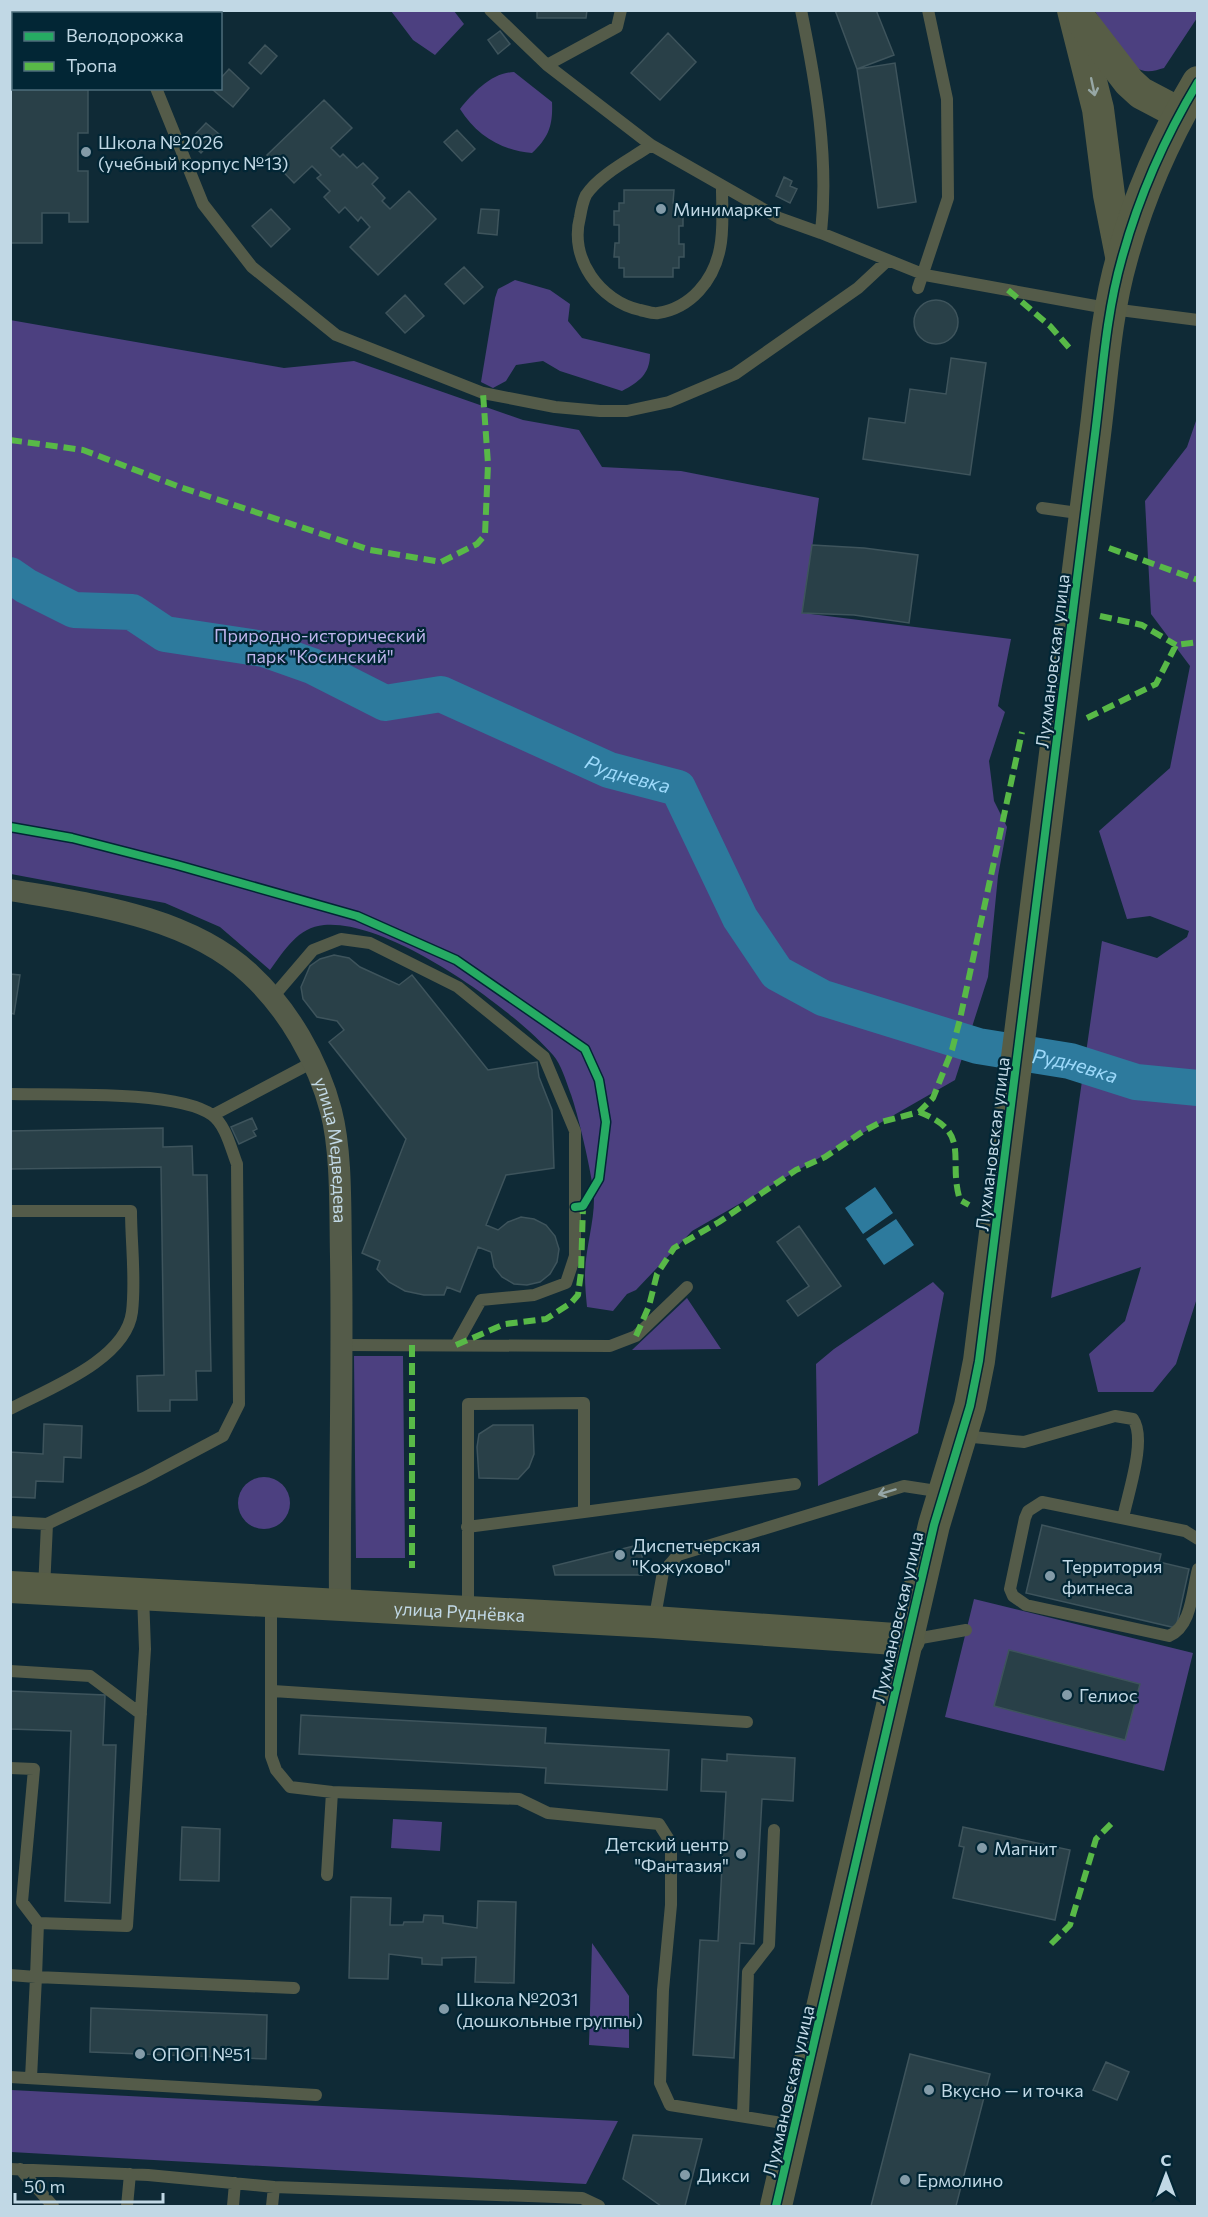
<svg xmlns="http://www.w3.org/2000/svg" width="1208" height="2217" font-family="Commissioner,sans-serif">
	<rect width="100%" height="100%" fill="#0f2a36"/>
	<path fill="#4c4080" d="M 391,11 L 454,11 L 464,24 L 435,55 L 413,40 Z
		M 1095,11 L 1197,11 L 1197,18 L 1164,68 C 1157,70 1149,73 1141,70 C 1126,65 1103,25 1095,11 Z
		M 514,72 L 552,102 C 553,125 549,137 532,153 C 501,150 477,136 460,109 C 474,92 491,73 514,72 Z
		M 515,280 L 550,290 L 570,304 L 568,321 L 582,338 L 650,354 C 650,374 639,382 622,391 L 560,371 L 543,361 L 516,365 L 506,381 L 493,388 L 481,382 L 495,298 L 498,289 Z
		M 10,320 L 284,368 L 354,361 L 523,420 L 579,430 L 602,467 L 681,471 L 819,498 L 803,613 L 1011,639 L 998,706 L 1005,712 L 989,761 L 994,801 L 1007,827 L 998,876 L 988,977 L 955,1080 L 692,1231 L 636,1290 L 627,1294 L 613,1311 L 587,1307 C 586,1297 585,1286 585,1276 C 585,1250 594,1224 594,1199 C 594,1181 577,1109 570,1092 C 566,1081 561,1064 553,1055 C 512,1008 389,919 324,925 C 298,927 284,951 270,970 L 220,927 L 165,903 L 11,874 Z
		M 1197,418 L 1197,1298 L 1176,1364 L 1153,1392 L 1098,1392 L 1089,1354 L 1125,1321 L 1141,1267 L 1051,1298 L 1102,941 L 1157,958 L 1187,937 L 1189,931 L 1150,916 L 1127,919 L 1099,831 L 1170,768 L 1190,666 L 1151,614 L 1145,501 L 1187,447 Z
		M 933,1282 L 944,1293 L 918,1433 L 818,1486 L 816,1364 L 834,1349 Z
		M 687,1298 L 721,1349 L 632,1350 Z
		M 354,1356 L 403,1356 L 405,1558 L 356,1558 Z
		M238 1503a26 26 0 1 1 52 0a26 26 0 1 1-52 0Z
		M 974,1599 L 1193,1653 L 1164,1771 L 945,1717 Z
		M 393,1819 L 442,1822 L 440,1851 L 391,1848 Z
		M 592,1943 L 629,1996 L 629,2048 L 589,2045 Z
		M 11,2090 L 618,2121 L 586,2184 L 11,2152 Z"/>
	<path fill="#2d7a9d" d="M 875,1187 L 893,1213 L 863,1234 L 845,1208 Z
		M 896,1219 L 914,1245 L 884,1265 L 866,1239 Z"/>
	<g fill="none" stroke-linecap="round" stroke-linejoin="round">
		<path stroke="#2d7a9d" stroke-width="36" id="s1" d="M 10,575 L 26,586 L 74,610 L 132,612 L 165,634 L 264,649 L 312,666 L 385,703 L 441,694 L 609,770 L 678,788 L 740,918 L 777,973 L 823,998 L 978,1046 L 1070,1061 L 1136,1082 L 1198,1088"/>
	</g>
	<path fill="#294048" stroke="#3e545c" stroke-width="1.5" d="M 36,10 L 89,10 L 89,14 L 36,14 Z
		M 537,10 L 587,10 L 586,18 L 537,18 Z
		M 835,10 L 876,10 L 894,55 L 857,69 Z
		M 500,31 L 510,44 L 498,54 L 488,40 Z
		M 668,33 L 696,62 L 660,100 L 631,73 Z
		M 265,45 L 277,56 L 261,74 L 249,63 Z
		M 10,57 L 14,57 L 14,88 L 88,88 L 88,133 L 78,133 L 78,171 L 88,171 L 88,222 L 69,222 L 69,213 L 42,213 L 42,243 L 10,243 Z
		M 895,63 L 916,202 L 878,208 L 857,69 Z
		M 229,69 L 249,88 L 233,107 L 212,89 L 220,88 L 220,79 Z
		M 324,100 L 352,128 L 331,148 L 340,157 L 343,154 L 357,168 L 363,163 L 378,178 L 372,184 L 385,198 L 382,201 L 390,209 L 409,191 L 436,219 L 378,275 L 350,247 L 370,227 L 361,217 L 358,221 L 345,207 L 339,213 L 324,197 L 330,191 L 317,178 L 321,175 L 312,166 L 294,183 L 267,155 Z
		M 206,123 L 219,134 L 201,153 L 189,141 Z
		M 457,130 L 475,149 L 462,161 L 444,142 Z
		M 784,177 L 792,181 L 790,186 L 797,189 L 790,203 L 776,196 Z
		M 624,190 L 674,190 L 673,203 L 679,203 L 679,212 L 683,212 L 683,226 L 679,226 L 679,244 L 684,244 L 684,257 L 679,257 L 679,268 L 673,268 L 673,277 L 624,277 L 624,268 L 619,268 L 619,257 L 614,257 L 615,243 L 619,243 L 619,225 L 614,225 L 614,211 L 619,211 L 619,203 L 624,203 Z
		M 271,209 L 290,229 L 271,247 L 252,226 Z
		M 481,209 L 499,210 L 497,235 L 478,233 Z
		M 464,267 L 483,287 L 464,304 L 445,284 Z
		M 405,295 L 424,316 L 405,333 L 386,313 Z
		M914 322a22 22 0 1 1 44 0a22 22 0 1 1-44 0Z
		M 951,358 L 986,363 L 970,475 L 863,459 L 869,418 L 905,423 L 910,389 L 946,394 Z
		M 812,545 L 864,548 L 918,555 L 909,623 L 854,615 L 802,613 Z
		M 334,955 L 349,958 L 360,967 L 399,985 L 412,975 L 488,1070 L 537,1062 L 539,1077 L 552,1110 L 554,1168 L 506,1175 L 486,1225 L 498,1230 L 508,1222 L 521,1217 L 534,1219 L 546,1225 L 555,1236 L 559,1249 L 557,1262 L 550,1274 L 540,1282 L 527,1285 L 514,1284 L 502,1277 L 494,1267 L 491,1252 L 478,1247 L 460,1292 L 447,1287 L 444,1295 L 424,1295 L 405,1291 L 389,1282 L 377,1269 L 380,1261 L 362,1253 L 406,1139 L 329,1042 L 344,1030 L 337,1021 L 317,1017 L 303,999 L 301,987 L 310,966 L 320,959 Z
		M 10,974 L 20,975 L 14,1014 L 10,1013 Z
		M 252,1118 L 257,1129 L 253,1131 L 256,1136 L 239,1144 L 231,1127 Z
		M 163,1128 L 163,1147 L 192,1146 L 193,1175 L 207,1175 L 211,1371 L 196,1371 L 197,1400 L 170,1400 L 170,1411 L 138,1411 L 137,1376 L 164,1375 L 161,1167 L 10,1169 L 10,1131 Z
		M 799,1226 L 841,1286 L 798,1316 L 787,1301 L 809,1286 L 777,1242 Z
		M 44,1424 L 82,1426 L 81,1458 L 64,1457 L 63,1482 L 36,1481 L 35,1498 L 10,1497 L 10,1452 L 43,1454 Z
		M 493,1425 L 533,1425 L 534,1454 L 529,1467 L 518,1479 L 479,1478 L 477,1447 L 479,1434 Z
		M 1042,1525 L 1161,1554 L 1159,1562 L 1189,1569 L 1176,1628 L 1026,1593 Z
		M 642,1544 L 642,1575 L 555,1575 L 553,1566 Z
		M 1009,1650 L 1140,1684 L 1125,1740 L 994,1706 Z
		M 10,1691 L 105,1695 L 103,1745 L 116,1745 L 110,1903 L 65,1901 L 71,1731 L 10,1729 Z
		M 301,1715 L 546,1728 L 545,1743 L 669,1750 L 667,1790 L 545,1783 L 546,1768 L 299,1754 Z
		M 727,1754 L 795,1758 L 793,1801 L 762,1799 L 754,1944 L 740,1943 L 734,2058 L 693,2055 L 700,1940 L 718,1941 L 726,1792 L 701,1791 L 702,1759 L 727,1761 Z
		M 182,1827 L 220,1829 L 219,1881 L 180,1880 Z
		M 963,1827 L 1070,1850 L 1055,1920 L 953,1898 L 964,1847 L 959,1846 Z
		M 351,1897 L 391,1898 L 390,1925 L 403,1925 L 404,1922 L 423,1922 L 424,1915 L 443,1916 L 443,1923 L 477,1928 L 478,1901 L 516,1902 L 514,1983 L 475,1982 L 476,1957 L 442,1958 L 442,1965 L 422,1964 L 422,1958 L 389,1954 L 388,1979 L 349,1978 Z
		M 91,2008 L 267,2015 L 266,2059 L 90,2052 Z
		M 910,2054 L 990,2074 L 956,2206 L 871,2206 Z
		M 1106,2062 L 1129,2072 L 1117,2100 L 1093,2090 Z
		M 633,2135 L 702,2139 L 685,2206 L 661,2206 L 623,2179 Z"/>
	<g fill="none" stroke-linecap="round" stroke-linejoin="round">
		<path stroke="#545b49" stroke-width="12" d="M 132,10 L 133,14
			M 490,10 L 547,65 L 651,145 L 779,218 L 821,233 L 925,275 L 1112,309 L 1198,320
			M 801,10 C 816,83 829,158 821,233
			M 547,65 L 617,27 L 621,10
			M 156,88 L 203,204 L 252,267 L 336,335 L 483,393 L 555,407 L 600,411 L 627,411 L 669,402 L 735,374 L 858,288 L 887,261
			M 651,145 C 631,159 600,174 586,195 C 583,201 581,211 580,217 C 569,259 600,301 640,310 C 645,311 653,314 658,313 C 691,308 714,280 720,248 C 724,229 722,207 722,188
			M 918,288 L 948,198 L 947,99 L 928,10
			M 1042,508 L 1085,514
			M 272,998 L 313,950 L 341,939 L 370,943 L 458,987 L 544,1057 L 575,1131 L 575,1256 L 566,1283 L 534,1295 L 481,1300 L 456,1345
			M 10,1094 C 56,1095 178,1090 212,1115 C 226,1125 231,1149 237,1164 L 239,1404 L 223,1436 L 144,1478 L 47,1524 L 10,1522
			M 213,1115 L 313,1062
			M 10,1211 L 131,1211 C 131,1243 136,1279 132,1312 C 126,1360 48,1389 10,1409
			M 343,1345 L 610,1346 L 636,1336 L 687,1287
			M 963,1436 L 1024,1442 L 1115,1416 L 1133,1419 C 1147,1439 1128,1493 1123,1518
			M 584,1512 L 795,1484
			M 467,1527 L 584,1512 L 584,1403 L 468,1404 L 468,1612
			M 1198,1539 L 1185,1531 L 1042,1502 L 1028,1511 L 1025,1518 L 1010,1589 L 1013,1596 L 1026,1605 L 1169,1636 C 1192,1626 1192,1591 1198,1569
			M 44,1589 L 47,1524
			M 271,1602 L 271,1756 L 276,1770 L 290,1787 L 332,1792 L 519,1799 L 548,1813 L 659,1824 L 671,1843 L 671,1905 L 663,1990 L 660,2083 L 670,2105 L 795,2125
			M 654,1622 L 663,1572 L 678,1555 L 904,1486 L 943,1492
			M 910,1640 L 966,1630
			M 10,1671 L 90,1676 L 141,1714
			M 273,1691 L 747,1722
			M 10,1768 L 34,1769 L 22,1902 L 38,1923 L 36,1977 L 294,1988
			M 327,1875 L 332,1792
			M 38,1923 L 127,1926 L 145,1649 L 143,1595
			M 10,1975 L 36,1977 L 31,2078
			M 10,2077 L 316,2095
			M 743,2115 L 748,1972 L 769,1945 L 774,1830
			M 10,2169 L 148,2175 L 274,2187 L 582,2198 L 599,2206
			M 20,2169 L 53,2206
			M 127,2206 L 130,2174
			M 233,2206 L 235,2183
			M 272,2206 L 274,2187"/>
		<path stroke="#545b49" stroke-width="22" id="s2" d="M 10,890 C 90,904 188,916 250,974 C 288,1009 318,1061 331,1111 C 342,1153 340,1213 341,1257 C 343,1373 339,1490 340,1606"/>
		<g stroke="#575d46" stroke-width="32">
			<path d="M 1073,10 L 1098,109 L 1109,195 L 1121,256"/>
			<path d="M 1082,21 L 1129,82 L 1141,93 L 1179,113"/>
			<path id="s3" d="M 10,1587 L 654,1622 L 909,1640"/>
			<path d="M 776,2206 L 934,1525 L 970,1406 L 979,1361 L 1094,442 C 1102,382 1105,317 1122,258 C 1139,196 1165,137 1198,82"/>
		</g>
		<path stroke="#58b947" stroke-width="6" stroke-dasharray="12 6" stroke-linecap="butt" d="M 1008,290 L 1050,326 L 1071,350
			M 10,440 L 83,450 L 180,487 L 370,550 L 441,562 L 477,544 L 485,535 L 488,464 L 483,393
			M 1109,548 L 1198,580
			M 1100,616 L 1142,625 L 1176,645
			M 1087,718 L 1156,684 L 1176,645 L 1198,642
			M 919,1112 C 973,1133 947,1158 960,1200 L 969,1205
			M 636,1336 L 649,1306 L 657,1274 L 674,1248 L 719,1222 L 796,1170 L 825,1157 L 862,1132 L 881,1122 L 919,1112 L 933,1098 L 952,1050 L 960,1019 L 1022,732
			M 412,1345 L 412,1568
			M 456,1345 L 505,1324 L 546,1319 L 571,1303 L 578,1295 L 581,1272 L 583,1206
			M 1051,1944 L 1070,1925 L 1096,1839 L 1114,1821"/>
		<defs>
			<path id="cycleway" d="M 10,827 L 72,838 L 177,865 L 357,916 L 456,960 L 585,1049 L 599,1080 L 606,1122 L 599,1179 L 583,1206 L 575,1207
				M 776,2206 L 934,1525 L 970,1406 L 979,1361 L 1094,442 C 1102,382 1105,317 1122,258 C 1139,196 1165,137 1198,82"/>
		</defs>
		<use href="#cycleway" stroke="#022635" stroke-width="11"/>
		<use href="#cycleway" stroke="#26ab63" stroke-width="8"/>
	</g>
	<defs><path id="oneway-shaft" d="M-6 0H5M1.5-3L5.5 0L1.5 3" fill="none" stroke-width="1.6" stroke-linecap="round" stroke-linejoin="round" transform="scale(1.5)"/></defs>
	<use stroke="#97a7a5" href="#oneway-shaft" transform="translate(1093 87) rotate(78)"/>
	<use stroke="#95a6a7" href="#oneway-shaft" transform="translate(887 1492) rotate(163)"/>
	<g fill="#839ba8" stroke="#022635" stroke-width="2">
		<circle cx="86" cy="152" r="6"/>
		<circle cx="661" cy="209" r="6"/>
		<circle cx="620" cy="1555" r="6"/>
		<circle cx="1050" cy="1576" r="6"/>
		<circle cx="1067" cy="1695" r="6"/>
		<circle cx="982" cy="1848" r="6"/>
		<circle cx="741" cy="1854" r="6"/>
		<circle cx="444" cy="2009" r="6"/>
		<circle cx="140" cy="2054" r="6"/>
		<circle cx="929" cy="2090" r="6"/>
		<circle cx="685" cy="2175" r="6"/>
		<circle cx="905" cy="2180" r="6"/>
	</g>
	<g text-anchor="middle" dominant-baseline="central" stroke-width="4.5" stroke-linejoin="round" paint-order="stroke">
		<g font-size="18" fill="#c1d8e5" stroke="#022635" text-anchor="start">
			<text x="98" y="142">Школа №2026<tspan x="98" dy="21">(учебный корпус №13)</tspan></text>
			<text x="673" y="209">Минимаркет</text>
			<text x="632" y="1545">Диспетчерская<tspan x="632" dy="21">"Кожухово"</tspan></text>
			<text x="1062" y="1566">Территория<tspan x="1062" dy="21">фитнеса</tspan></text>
			<text x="1079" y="1695">Гелиос</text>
			<text x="729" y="1844" text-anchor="end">Детский центр<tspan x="729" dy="21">"Фантазия"</tspan></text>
			<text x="994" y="1848">Магнит</text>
			<text x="456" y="1999">Школа №2031<tspan x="456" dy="21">(дошкольные группы)</tspan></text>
			<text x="152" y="2054">ОПОП №51</text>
			<text x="941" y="2090">Вкусно — и точка</text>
			<text x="697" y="2175">Дикси</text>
			<text x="917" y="2180">Ермолино</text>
		</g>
		<g font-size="18" fill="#beb5ec" stroke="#022635">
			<text x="320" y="635">Природно-исторический<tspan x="320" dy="21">парк "Косинский"</tspan></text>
		</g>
		<g font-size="18" fill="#c1d8e5" stroke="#022635">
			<text transform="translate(1052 661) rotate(-83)">Лухмановская улица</text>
			<text transform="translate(992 1144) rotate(-83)">Лухмановская улица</text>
			<text stroke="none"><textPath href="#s2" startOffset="458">улица Медведева</textPath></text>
			<text stroke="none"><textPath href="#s3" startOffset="450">улица Руднёвка</textPath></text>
			<text transform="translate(897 1617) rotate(-77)">Лухмановская улица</text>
			<text transform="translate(788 2091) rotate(-77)">Лухмановская улица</text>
		</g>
		<g font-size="20" font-style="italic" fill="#9ddafb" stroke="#022635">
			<text stroke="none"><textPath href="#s1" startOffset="664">Рудневка</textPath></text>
			<text stroke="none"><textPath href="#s1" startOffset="1240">Рудневка</textPath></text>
		</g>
	</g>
	<rect width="1208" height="2217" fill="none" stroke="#c1d8e5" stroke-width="24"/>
	<rect x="12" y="12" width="210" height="78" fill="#022635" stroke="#4e6d7b" stroke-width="1.5"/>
	<rect x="24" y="32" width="30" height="9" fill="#26ab63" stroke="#4e6d7b" stroke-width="1.5"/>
	<text x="66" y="42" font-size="18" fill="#c1d8e5">Велодорожка</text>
	<rect x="24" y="62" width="30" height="9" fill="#58b947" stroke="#4e6d7b" stroke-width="1.5"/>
	<text x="66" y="72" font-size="18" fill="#c1d8e5">Тропа</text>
	<g transform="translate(1166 2175)" stroke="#022635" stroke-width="4.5" paint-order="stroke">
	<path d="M0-4.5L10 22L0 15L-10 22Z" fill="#c1d8e5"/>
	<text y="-9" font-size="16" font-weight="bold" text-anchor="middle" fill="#c1d8e5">С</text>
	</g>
	<path d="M15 2193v9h148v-9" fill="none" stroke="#c1d8e5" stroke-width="3"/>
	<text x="24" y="2193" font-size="18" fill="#c1d8e5" stroke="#022635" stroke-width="4.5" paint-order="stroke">50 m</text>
</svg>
